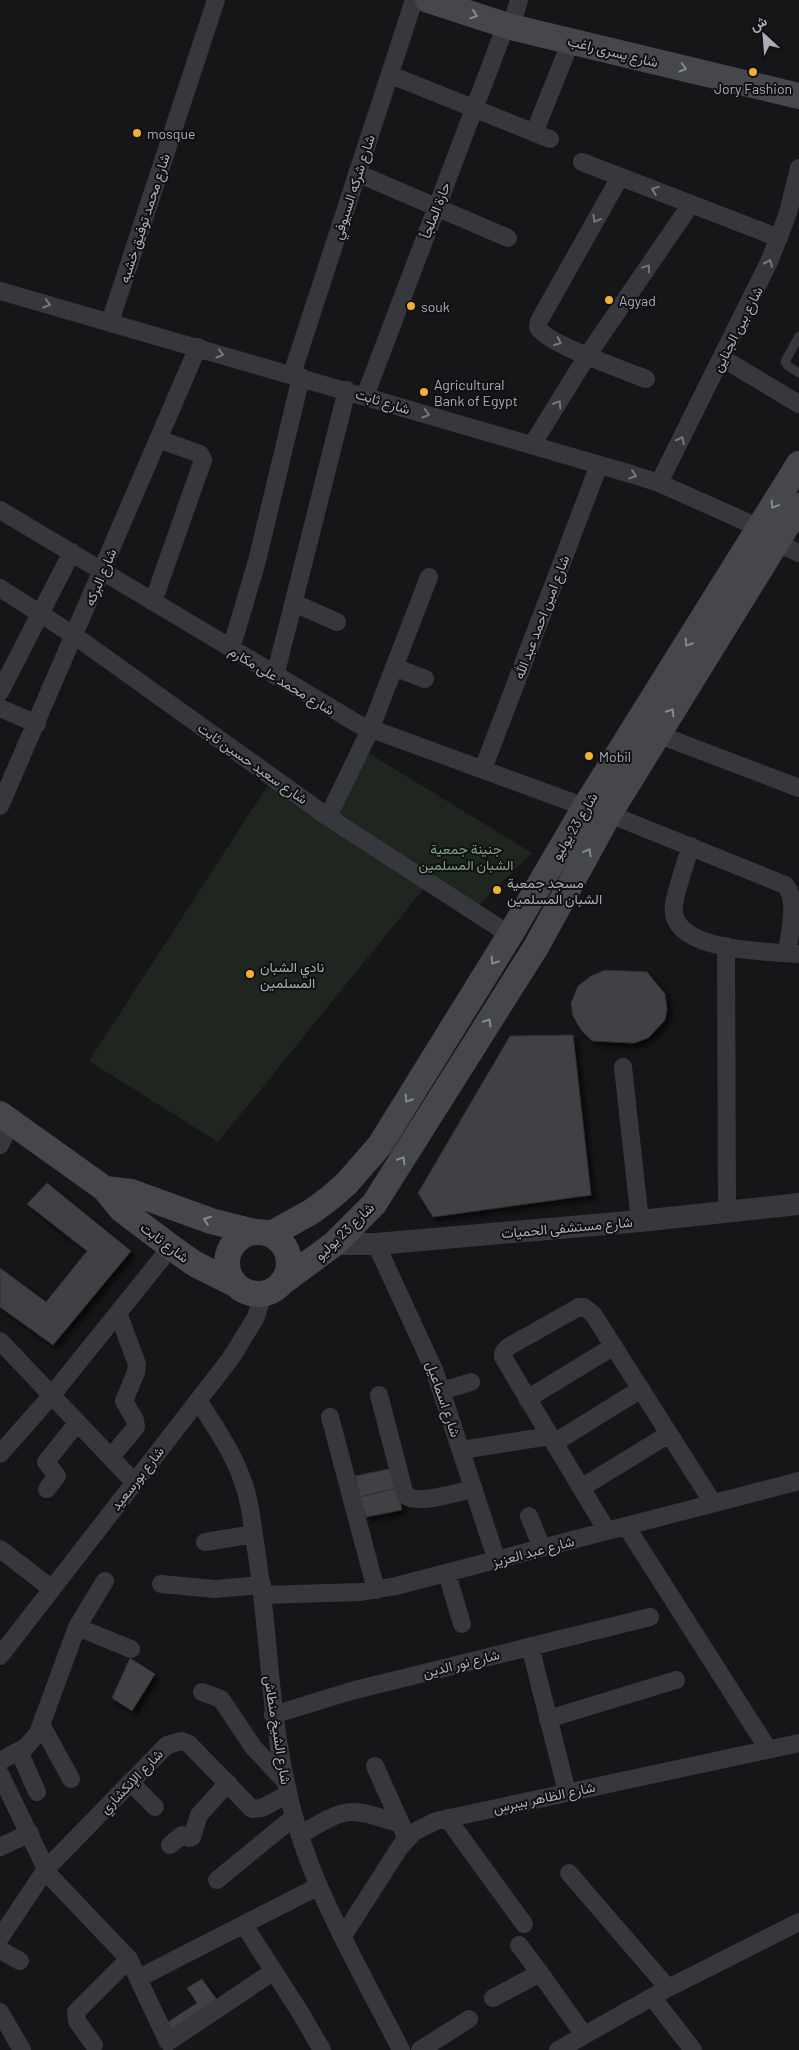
<svg xmlns="http://www.w3.org/2000/svg" width="799" height="2050" font-family="Barlow,Vazirmatn,sans-serif">
	<defs>
		<filter id="shadow"><feDropShadow dx="4.5" dy="4.5" stdDeviation="2.5" flood-color="#0009"/></filter>
	</defs>
	<rect width="100%" height="100%" fill="#161618"/>
	<path fill="#1e261f" d="M 365,751 L 532,853 L 477,907 L 334,814 Z
		M 268,785 L 425,887 L 218,1142 L 89,1061 Z"/>
	<path fill="#404145" stroke="#303034" filter="url(#shadow)" d="M 605,970 L 647,972 L 665,994 L 667,1009 L 665,1020 L 648,1038 L 634,1043 L 592,1041 L 581,1030 L 573,1016 L 571,1003 L 578,986 L 591,976 Z
		M 573,1035 L 591,1195 L 433,1217 L 418,1193 L 510,1036 Z
		M 47,1183 L 131,1251 L 53,1345 L 0,1307 L 0,1268 L 46,1302 L 87,1251 L 27,1204 Z
		M 394,1468 L 397,1488 L 360,1497 L 355,1476 Z
		M 397,1488 L 402,1510 L 366,1517 L 360,1497 Z
		M 130,1658 L 155,1674 L 132,1711 L 112,1698 Z
		M 202,1979 L 220,2004 L 174,2035 L 168,2022 L 197,2003 L 187,1988 Z"/>
	<g fill="none" stroke-linecap="round" stroke-linejoin="round">
		<path stroke="#37383d" stroke-width="9" d="M 799,336 L 785,362 L 788,366 L 799,373"/>
		<path stroke="#37383d" stroke-width="18" d="M 511,27 L 519,0
			M 391,75 L 550,139
			M 534,133 L 571,41
			M 582,162 L 779,238
			M 357,173 L 508,238
			M 620,177 L 539,321 L 538,327 C 544,343 627,371 646,379
			M 0,291 L 631,474 L 659,483 L 760,528
			M 110,322 L 216,0
			M 722,358 L 799,404
			M 292,374 L 414,0
			M 365,396 L 506,25
			M 532,445 L 587,356 L 691,204
			M 659,483 L 769,262 L 788,213 L 799,168
			M 0,510 L 358,724 L 585,807
			M 778,543 L 799,553
			M 0,588 L 75,636 L 328,817 L 510,935
			M 153,602 L 203,460 L 200,454 L 158,439
			M 294,603 L 337,622
			M 231,649 L 257,561 L 301,377
			M 394,667 L 425,679
			M 275,676 L 347,390
			M 0,692 L 72,552
			M 0,708 L 37,724
			M 657,734 L 799,788
			M 483,769 L 599,465
			M 0,806 L 198,347
			M 609,814 L 785,885 C 799,900 789,934 787,953
			M 328,817 L 370,730 L 429,577
			M 691,846 C 685,865 677,886 674,905 C 668,952 766,951 797,954
			M 726,946 L 727,1212
			M 623,1067 L 640,1221
			M 0,1145 L 11,1122
			M 376,1244 L 435,1372 L 497,1561
			M 0,1341 L 134,1482
			M 442,1391 L 471,1382
			M 379,1395 L 405,1495 C 417,1506 457,1492 474,1489
			M 527,1399 L 614,1346
			M 198,1400 C 214,1425 232,1451 242,1479 C 251,1502 252,1525 256,1549 C 269,1630 269,1712 288,1792 C 308,1884 359,1967 401,2050
			M 330,1417 L 376,1590
			M 554,1443 L 641,1389
			M 461,1450 L 550,1436
			M 0,1454 L 51,1396 L 171,1247
			M 111,1457 L 136,1427 L 135,1420 L 124,1401 L 136,1372 L 137,1364 L 118,1313
			M 581,1488 L 669,1434
			M 47,1489 L 57,1476 L 46,1462 L 77,1423
			M 529,1516 L 542,1548
			M 626,1526 L 768,1749
			M 607,1531 L 503,1357 L 503,1353 L 508,1347 L 579,1307 L 584,1307 L 593,1314 L 713,1503
			M 205,1542 L 254,1534
			M 0,1549 L 52,1589
			M 447,1574 L 462,1624
			M 161,1584 L 215,1589 L 262,1585
			M 262,1595 L 361,1592 L 396,1586 L 799,1481
			M 77,1627 L 131,1649
			M 530,1646 L 567,1792
			M 0,1656 L 231,1358 L 256,1317 L 263,1294
			M 202,1692 L 221,1699 L 253,1747 L 285,1781
			M 273,1715 L 351,1691 L 650,1617
			M 548,1719 L 676,1680
			M 42,1726 L 71,1779
			M 19,1751 L 37,1792
			M 0,1761 L 26,1747 L 38,1733 L 77,1627 L 105,1581
			M 375,1766 L 401,1824
			M 0,1774 L 49,1875 L 129,1959 L 168,2042
			M 130,1782 L 155,1807
			M 447,1818 L 524,1924
			M 300,1835 C 349,1806 347,1807 401,1824 L 406,1839
			M 170,1845 L 182,1835 L 189,1838 L 192,1837 L 199,1815 L 228,1783
			M 0,1847 L 30,1833
			M 569,1873 L 668,1988
			M 217,1880 L 294,1817
			M 244,1925 L 300,2012 L 322,2050
			M 343,1936 L 400,1847 L 414,1832 L 436,1821 L 799,1743
			M 0,1938 L 46,1869 L 167,1745 L 182,1741 L 189,1744 L 252,1809 L 262,1808 L 288,1794
			M 519,1945 L 540,1973
			M 0,1950 L 20,1961
			M 139,1978 L 319,1886
			M 652,1997 L 693,2050
			M 493,1998 L 540,1973 L 584,2035
			M 0,2012 L 22,2050
			M 168,2042 L 274,1971
			M 94,2045 L 77,2021 L 76,2012 L 129,1959
			M 420,2050 L 469,2019
			M 558,2050 L 668,1988 L 799,1922"/>
		<path stroke="#37383d" stroke-width="22" d="M 334,1244 L 376,1244 L 640,1221 L 799,1204"/>
		<path stroke="#45474d" stroke-width="26" d="M 428,0 L 511,27 L 799,96
			M 0,1114 L 105,1189 L 122,1210 L 171,1247 L 195,1264 L 233,1283
			M 105,1189 L 131,1192 L 211,1221 L 254,1232
			M227 1263a31 31 0 1 1 62 0a31 31 0 1 1-62 0Z
			M 271,1234 L 311,1212 L 330,1198 L 347,1183 L 380,1145 L 510,935 L 585,807 L 799,464
			M 284,1281 L 334,1244 L 374,1204 L 536,947 L 609,814 L 799,506"/>
	</g>
	<defs><path id="oneway-chevron" d="M-2-3.5L2.5 0L-2 3.5" fill="none" stroke-width="1.6" stroke-linecap="round" stroke-linejoin="round" transform="scale(1.25)"/></defs>
	<g stroke="#858993">
		<use href="#oneway-chevron" transform="translate(474 15) rotate(18)"/>
		<use href="#oneway-chevron" transform="translate(683 68) rotate(14)"/>
		<use href="#oneway-chevron" transform="translate(774 505) rotate(121)"/>
		<use href="#oneway-chevron" transform="translate(688 643) rotate(122)"/>
		<use href="#oneway-chevron" transform="translate(671 712) rotate(-58)"/>
		<use href="#oneway-chevron" transform="translate(588 852) rotate(-61)"/>
		<use href="#oneway-chevron" transform="translate(494 961) rotate(122)"/>
		<use href="#oneway-chevron" transform="translate(488 1022) rotate(-58)"/>
		<use href="#oneway-chevron" transform="translate(408 1099) rotate(122)"/>
		<use href="#oneway-chevron" transform="translate(402 1160) rotate(-58)"/>
		<use href="#oneway-chevron" transform="translate(207 1220) rotate(-160)"/>
	</g>
	<g stroke="#757881">
		<use href="#oneway-chevron" transform="translate(655 190) rotate(-159)"/>
		<use href="#oneway-chevron" transform="translate(596 219) rotate(119)"/>
		<use href="#oneway-chevron" transform="translate(769 263) rotate(-66)"/>
		<use href="#oneway-chevron" transform="translate(647 268) rotate(-56)"/>
		<use href="#oneway-chevron" transform="translate(47 304) rotate(16)"/>
		<use href="#oneway-chevron" transform="translate(558 342) rotate(25)"/>
		<use href="#oneway-chevron" transform="translate(220 354) rotate(16)"/>
		<use href="#oneway-chevron" transform="translate(558 404) rotate(-58)"/>
		<use href="#oneway-chevron" transform="translate(426 414) rotate(16)"/>
		<use href="#oneway-chevron" transform="translate(681 440) rotate(-63)"/>
		<use href="#oneway-chevron" transform="translate(633 475) rotate(18)"/>
	</g>
	<g fill="#f2b134" stroke="#111113" stroke-width="2">
		<circle cx="753" cy="72" r="5"/>
		<circle cx="137" cy="133" r="5"/>
		<circle cx="609" cy="300" r="5"/>
		<circle cx="411" cy="306" r="5"/>
		<circle cx="424" cy="392" r="5"/>
		<circle cx="589" cy="756" r="5"/>
		<circle cx="497" cy="890" r="5"/>
		<circle cx="250" cy="974" r="5"/>
	</g>
	<g text-anchor="middle" dominant-baseline="central" stroke-width="4" stroke-linejoin="round" paint-order="stroke">
		<g font-size="14" fill="#a8adb8" stroke="#111113">
			<text transform="translate(613 51) rotate(14)">شارع يسرى راغب</text>
			<text transform="translate(353 187) rotate(-72)">شارع شركه السيوفي</text>
			<text transform="translate(435 210) rotate(-69)">حارة الملجأ</text>
			<text transform="translate(144 218) rotate(-72)">شارع محمد توفيق خشبه</text>
			<text transform="translate(737 329) rotate(-63)">شارع بين الجناين</text>
			<text transform="translate(383 401) rotate(17)">شارع ثابت</text>
			<text transform="translate(100 577) rotate(-67)">شارع البركه</text>
			<text transform="translate(541 617) rotate(-69)">شارع امين احمد عبد الله</text>
			<text transform="translate(282 680) rotate(31)">شارع محمد على مكارم</text>
			<text transform="translate(253 763) rotate(35)">شارع سعيد حسين ثابت</text>
			<text transform="translate(574 826) rotate(-59)">شارع 23 يوليو</text>
			<text transform="translate(567 1227) rotate(-5)">شارع مستشفى الحميات</text>
			<text transform="translate(344 1231) rotate(-44)">شارع 23 يوليو</text>
			<text transform="translate(165 1242) rotate(37)">شارع ثابت</text>
			<text transform="translate(444 1399) rotate(71)">شارع اسماعيل</text>
			<text transform="translate(137 1478) rotate(-52)">شارع بورسعيد</text>
			<text transform="translate(533 1551) rotate(-15)">شارع عبد العزيز</text>
			<text transform="translate(461 1663) rotate(-14)">شارع نور الدين</text>
			<text transform="translate(278 1730) rotate(81)">شارع الشيخ منطاش</text>
			<text transform="translate(131 1781) rotate(-46)">شارع الإنكشاري</text>
			<text transform="translate(544 1797) rotate(-12)">شارع الظاهر بيبرس</text>
		</g>
		<g font-size="14" fill="#a8adb8" stroke="#111113" text-anchor="start">
			<text x="753" y="88" text-anchor="middle">Jory Fashion</text>
			<text x="147" y="133">mosque</text>
			<text x="619" y="300">Agyad</text>
			<text x="421" y="306">souk</text>
			<text x="434" y="384">Agricultural<tspan x="434" dy="16">Bank of Egypt</tspan></text>
			<text x="599" y="756">Mobil</text>
			<text x="507" y="882">مسجد جمعية<tspan x="507" dy="16">الشبان المسلمين</tspan></text>
			<text x="260" y="966">نادي الشبان<tspan x="260" dy="16">المسلمين</tspan></text>
		</g>
		<g font-size="14" fill="#7fa381" stroke="#111113">
			<text x="466" y="848">جنينة جمعية<tspan x="466" dy="16">الشبان المسلمين</tspan></text>
		</g>
	</g>
	<g transform="translate(764 35) rotate(334)" stroke="#111113" stroke-width="4" paint-order="stroke">
	<path d="M0-4L9 19L0 12L-9 19Z" fill="#a8adb8"/>
	<text y="-8" font-size="14" font-weight="bold" text-anchor="middle" fill="#a8adb8">ش</text>
	</g>
</svg>
